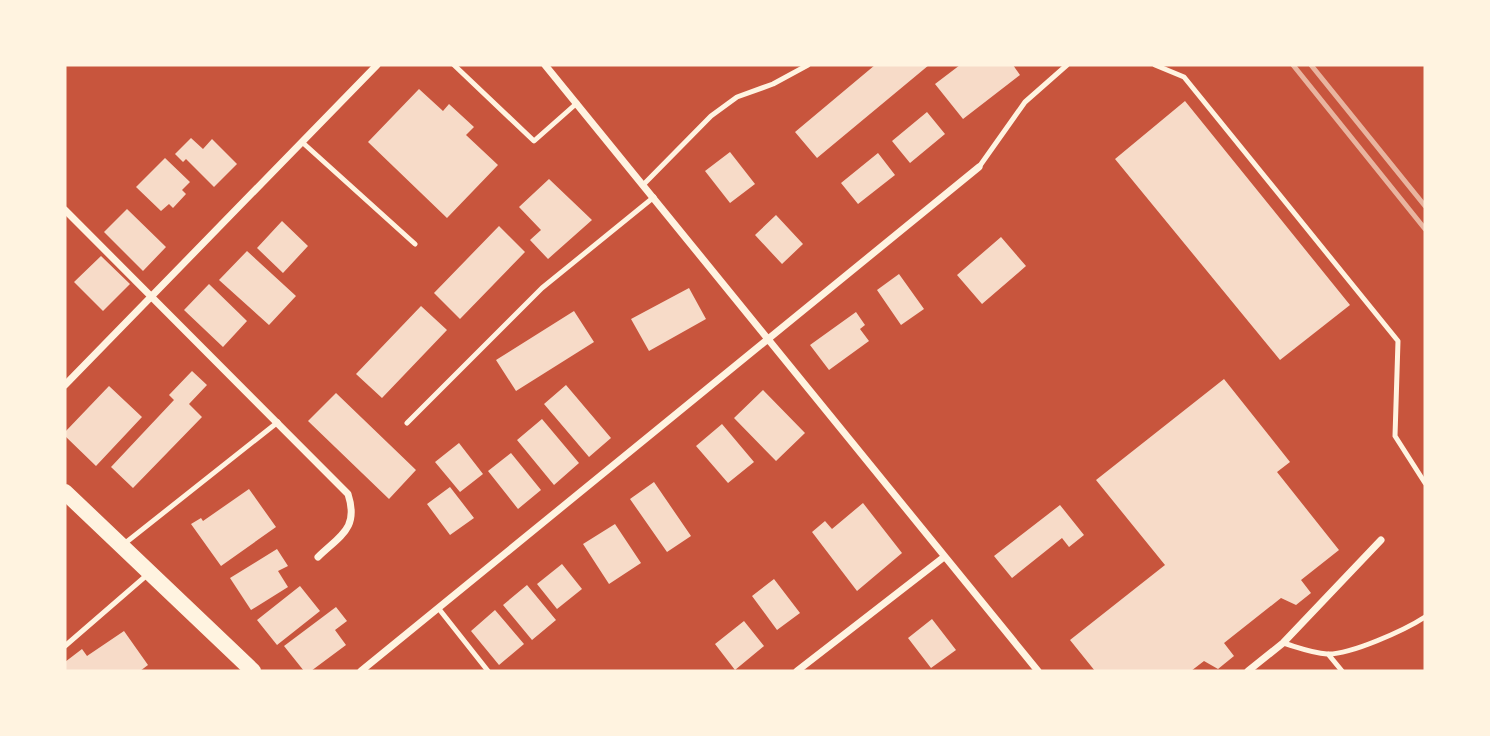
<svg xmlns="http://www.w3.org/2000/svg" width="1490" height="736" font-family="'Roboto Condensed',sans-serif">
	<rect width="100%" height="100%" fill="#c8553d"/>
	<path fill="#f7dbc8" d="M 875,65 L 929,65 L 817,158 L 795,132 Z
		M 960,65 L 1013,65 L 1020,75 L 963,119 L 935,84 Z
		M 419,89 L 443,111 L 449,104 L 474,127 L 466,135 L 498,165 L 447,218 L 368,142 Z
		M 1185,101 L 1350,305 L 1280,360 L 1115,159 Z
		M 927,112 L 945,134 L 910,163 L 892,141 Z
		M 191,138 L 203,149 L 212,139 L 237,164 L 214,187 L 186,159 L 183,162 L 175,154 Z
		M 730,152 L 755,184 L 730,203 L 705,171 Z
		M 878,153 L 895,175 L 858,204 L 841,183 Z
		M 165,158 L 190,182 L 182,190 L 186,194 L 173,208 L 169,204 L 161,211 L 136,187 Z
		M 549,179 L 592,220 L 548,259 L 530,240 L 541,230 L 519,207 Z
		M 127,209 L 166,247 L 143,271 L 104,232 Z
		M 776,215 L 803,244 L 782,264 L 755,235 Z
		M 282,221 L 308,246 L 283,273 L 257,248 Z
		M 499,226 L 525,252 L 460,319 L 434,293 Z
		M 1001,237 L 1026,266 L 982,304 L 957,275 Z
		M 247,251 L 296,296 L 269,325 L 219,280 Z
		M 101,256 L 130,284 L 103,311 L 74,282 Z
		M 899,274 L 924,309 L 901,325 L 877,290 Z
		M 209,284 L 247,321 L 223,347 L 184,310 Z
		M 689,288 L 706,319 L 649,351 L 631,319 Z
		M 421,306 L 447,330 L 382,398 L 356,374 Z
		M 574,311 L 594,342 L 516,391 L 496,360 Z
		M 856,312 L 865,325 L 860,329 L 869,341 L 829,370 L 810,345 Z
		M 192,371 L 207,385 L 189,404 L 202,417 L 133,488 L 111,467 L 174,400 L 169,395 Z
		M 1224,379 L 1290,462 L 1277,472 L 1339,550 L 1301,580 L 1311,593 L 1296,605 L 1281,598 L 1224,643 L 1234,656 L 1218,669 L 1204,661 L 1191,671 L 1095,671 L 1070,640 L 1165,565 L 1096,480 Z
		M 566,385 L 611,438 L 589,457 L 544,404 Z
		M 109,386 L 142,417 L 96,466 L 65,436 L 65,432 Z
		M 763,390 L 805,433 L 776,461 L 734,418 Z
		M 336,393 L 416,470 L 389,499 L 308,421 Z
		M 542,419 L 579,463 L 554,485 L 517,440 Z
		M 722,424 L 754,462 L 728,483 L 696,446 Z
		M 459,443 L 483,474 L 460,492 L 435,462 Z
		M 511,453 L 541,490 L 518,509 L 488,471 Z
		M 654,482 L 691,536 L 667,552 L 630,499 Z
		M 450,487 L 474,518 L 450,535 L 427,504 Z
		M 249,489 L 276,527 L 221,566 L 191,524 L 201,518 L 203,521 Z
		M 863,503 L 902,553 L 857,591 L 812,532 L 825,521 L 832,529 Z
		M 1060,505 L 1084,535 L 1069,547 L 1062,538 L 1012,578 L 994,556 Z
		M 615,524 L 641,563 L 609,584 L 583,544 Z
		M 277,549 L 288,566 L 278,571 L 288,587 L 251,610 L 230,578 Z
		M 562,564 L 582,589 L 557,609 L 537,584 Z
		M 774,579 L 800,613 L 777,630 L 752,596 Z
		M 527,585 L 556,620 L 532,640 L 503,605 Z
		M 300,586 L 320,611 L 277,645 L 257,620 Z
		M 336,607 L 347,621 L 335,630 L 346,645 L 311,671 L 304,671 L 284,646 Z
		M 495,610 L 524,644 L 499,665 L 471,631 Z
		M 932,619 L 956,650 L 931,668 L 908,638 Z
		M 744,621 L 764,646 L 735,670 L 715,644 Z
		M 124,631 L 148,665 L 140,671 L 65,671 L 65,662 L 82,649 L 87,656 Z"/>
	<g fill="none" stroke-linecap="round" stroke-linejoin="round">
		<path stroke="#fff3e0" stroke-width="5" d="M 454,65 L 534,141 L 577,103
			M 1155,65 L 1184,77 L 1398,341 L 1395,436 L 1425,483
			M 302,142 L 415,244
			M 979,167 L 1025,102 L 1067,65
			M 644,184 L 711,116 L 737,97 L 773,84 L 808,65
			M 407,423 L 542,288 L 654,197
			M 124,544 L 278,422
			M 439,609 L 488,671
			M 1283,643 C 1297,647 1312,653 1327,654 C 1350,655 1405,630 1425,617
			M 65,646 L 147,575
			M 1328,654 L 1342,671"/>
		<path stroke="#fff3e0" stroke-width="7" d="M 545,65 L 1038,671
			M 65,210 L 348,494 C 359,528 341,535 318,557
			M 65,385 L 377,65
			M 361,671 L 979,167
			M 797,671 L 944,557
			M 1248,671 L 1283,643 L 1381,540"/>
		<path stroke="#fff3e0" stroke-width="16" d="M 65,492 L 253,671"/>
		<path stroke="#e9b49f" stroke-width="5" d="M 1293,65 L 1425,229
			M 1311,65 L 1425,206"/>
	</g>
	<rect width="1490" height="736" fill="none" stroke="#fff3e0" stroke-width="133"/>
</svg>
